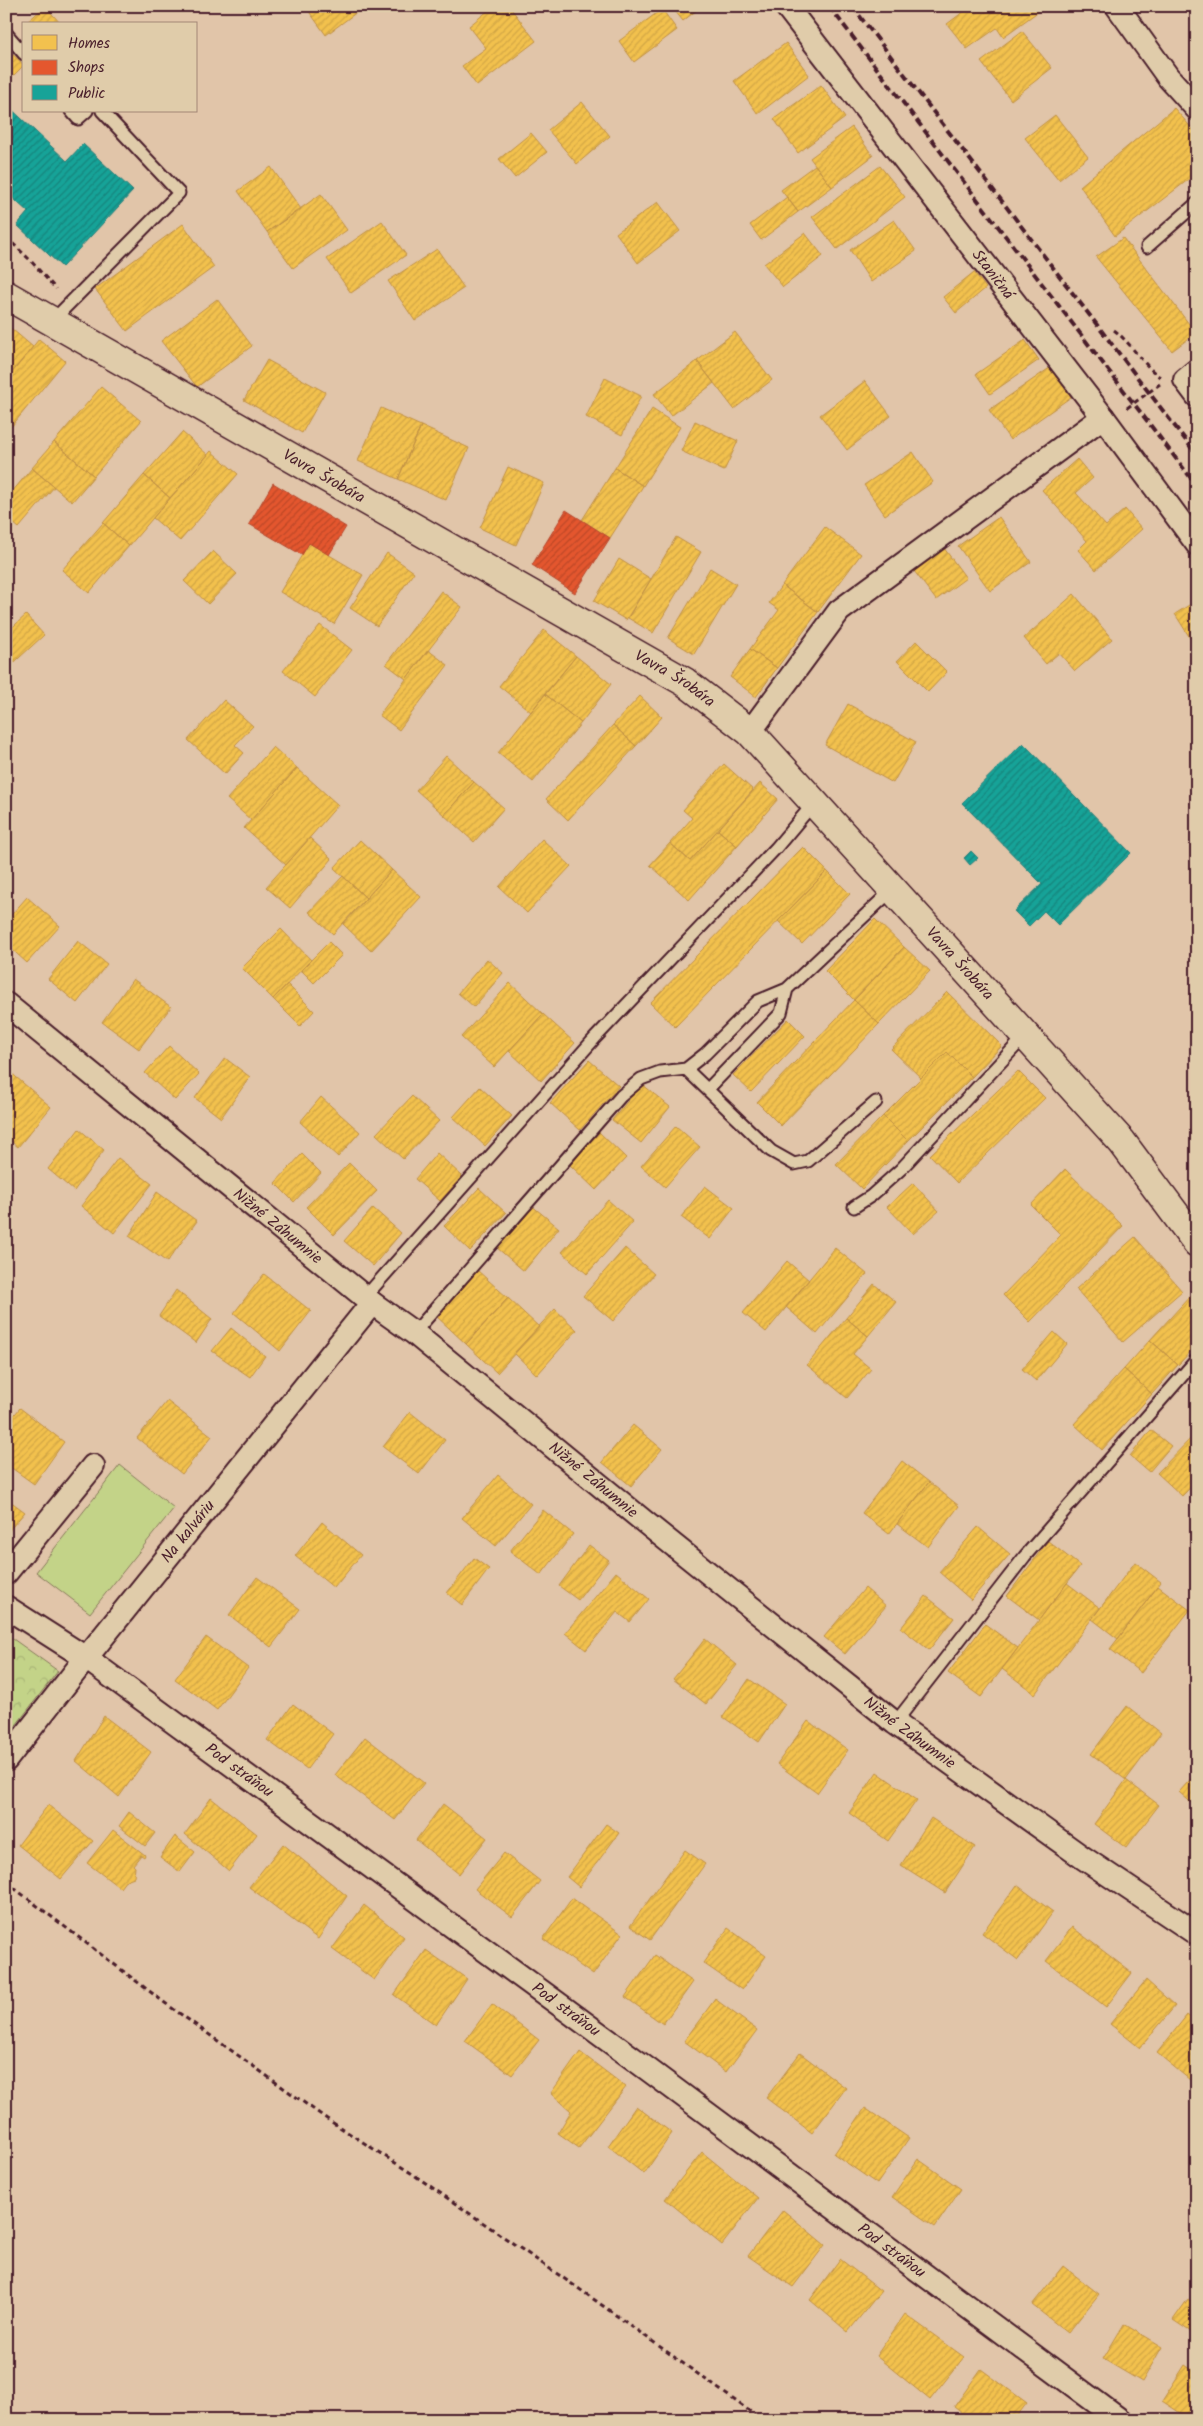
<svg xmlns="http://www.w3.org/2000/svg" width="1203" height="2426" font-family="Kalam,sans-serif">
	<defs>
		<pattern id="forest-crowns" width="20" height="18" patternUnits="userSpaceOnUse" patternTransform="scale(1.25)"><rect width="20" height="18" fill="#c3d388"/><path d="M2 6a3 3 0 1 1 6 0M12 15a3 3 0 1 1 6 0" fill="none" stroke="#a9b576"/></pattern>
		<pattern id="homes-hatch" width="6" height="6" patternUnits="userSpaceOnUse" patternTransform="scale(1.25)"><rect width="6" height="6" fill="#f2c14e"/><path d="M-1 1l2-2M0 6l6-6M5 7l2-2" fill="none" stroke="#d1a544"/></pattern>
		<pattern id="shops-hatch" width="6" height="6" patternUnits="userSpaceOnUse" patternTransform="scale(1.25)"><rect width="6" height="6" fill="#e4572e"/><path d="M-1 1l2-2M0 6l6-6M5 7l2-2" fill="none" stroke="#bb4727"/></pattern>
		<pattern id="public-hatch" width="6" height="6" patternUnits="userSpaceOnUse" patternTransform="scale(1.25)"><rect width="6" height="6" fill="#17a398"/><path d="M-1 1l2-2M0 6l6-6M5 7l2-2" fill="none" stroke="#17847c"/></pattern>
	</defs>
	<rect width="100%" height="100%" fill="#e1c5a9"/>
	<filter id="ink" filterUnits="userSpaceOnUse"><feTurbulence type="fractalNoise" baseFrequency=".02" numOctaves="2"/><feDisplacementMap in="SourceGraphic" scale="10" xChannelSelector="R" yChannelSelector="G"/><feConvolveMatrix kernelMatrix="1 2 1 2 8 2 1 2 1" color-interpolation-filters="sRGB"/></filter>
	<g filter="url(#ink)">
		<path fill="url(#forest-crowns)" stroke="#86795a" d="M 6,1634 L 58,1671 L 6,1738 Z"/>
		<path fill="#c3d388" stroke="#86795a" d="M 120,1465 L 174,1508 L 90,1613 L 36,1572 Z"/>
		<path fill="url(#homes-hatch)" stroke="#c09044" d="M 45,6 L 61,24 L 25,24 Z
			M 305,6 L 353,6 L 357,12 L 326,35 Z
			M 494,6 L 509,6 L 536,41 L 477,86 L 462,66 L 486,48 L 469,26 Z
			M 671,6 L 702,6 L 683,21 Z
			M 971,6 L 1035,6 L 1039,11 L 1003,37 L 997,28 L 967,49 L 947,24 Z
			M 662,9 L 677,30 L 634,62 L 619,41 Z
			M 1022,31 L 1052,68 L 1011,100 L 981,62 Z
			M 786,43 L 809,75 L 758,114 L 734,81 Z
			M 6,48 L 24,65 L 6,83 Z
			M 821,85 L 845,118 L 798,153 L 774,119 Z
			M 582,102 L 610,136 L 577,164 L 548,130 Z
			M 1174,108 L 1197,134 L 1197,173 L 1115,236 L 1080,186 Z
			M 1055,115 L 1088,157 L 1059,180 L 1025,138 Z
			M 852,127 L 873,156 L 832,187 L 810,158 Z
			M 531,133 L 547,152 L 515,178 L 499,159 Z
			M 815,165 L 832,187 L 798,212 L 781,190 Z
			M 880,166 L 905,197 L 837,249 L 812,217 Z
			M 271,167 L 301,209 L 267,232 L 238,191 Z
			M 321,194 L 347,230 L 293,268 L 267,232 Z
			M 787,197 L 798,212 L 761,240 L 750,225 Z
			M 658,202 L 680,231 L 638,263 L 616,233 Z
			M 894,220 L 916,251 L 871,282 L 850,250 Z
			M 382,221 L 406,255 L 351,293 L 327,259 Z
			M 183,224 L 214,267 L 127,331 L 95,289 Z
			M 805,233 L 823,256 L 783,287 L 764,264 Z
			M 1123,238 L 1196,333 L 1172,351 L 1096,257 Z
			M 437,249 L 464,288 L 415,321 L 388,281 Z
			M 974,272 L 986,288 L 956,313 L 943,297 Z
			M 217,299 L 252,346 L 197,387 L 161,341 Z
			M 6,324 L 33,347 L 6,380 Z
			M 735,332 L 772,380 L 734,409 L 697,361 Z
			M 39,339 L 65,361 L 11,427 L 6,423 L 6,380 Z
			M 1025,340 L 1039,360 L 990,394 L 976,374 Z
			M 267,360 L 325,392 L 302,433 L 244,400 Z
			M 697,361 L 714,383 L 671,416 L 654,394 Z
			M 1051,367 L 1071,397 L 1010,440 L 989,410 Z
			M 605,378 L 641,396 L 622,435 L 586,417 Z
			M 865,381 L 891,416 L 847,450 L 820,415 Z
			M 101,387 L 141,421 L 94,476 L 54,442 Z
			M 381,408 L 421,426 L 398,479 L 358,461 Z
			M 652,409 L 680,427 L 643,486 L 615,468 Z
			M 695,421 L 738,441 L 724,471 L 681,451 Z
			M 421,426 L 469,448 L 446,500 L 398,479 Z
			M 182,432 L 208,455 L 170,498 L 144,475 Z
			M 54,442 L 94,476 L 72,502 L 32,468 Z
			M 211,451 L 238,474 L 180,541 L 153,518 Z
			M 913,452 L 933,482 L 885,515 L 864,485 Z
			M 1077,459 L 1093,478 L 1076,493 L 1106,526 L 1125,509 L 1142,529 L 1096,570 L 1078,550 L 1087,541 L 1042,490 Z
			M 508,467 L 544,483 L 516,545 L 480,528 Z
			M 32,468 L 54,487 L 19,528 L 6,517 L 6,499 Z
			M 615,468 L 643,486 L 610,538 L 582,520 Z
			M 144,475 L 170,498 L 129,546 L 103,523 Z
			M 999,517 L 1031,562 L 990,591 L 958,546 Z
			M 103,523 L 129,546 L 89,593 L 62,570 Z
			M 825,527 L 861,554 L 818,612 L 782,585 Z
			M 676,537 L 701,552 L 653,633 L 628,618 Z
			M 309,543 L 363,575 L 334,624 L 280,592 Z
			M 941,544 L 966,578 L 936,600 L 911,567 Z
			M 213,551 L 237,574 L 208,604 L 184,581 Z
			M 387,553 L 414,572 L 377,626 L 350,608 Z
			M 619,559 L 651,579 L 626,620 L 594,601 Z
			M 710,568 L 736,584 L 694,654 L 668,638 Z
			M 782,585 L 818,612 L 777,668 L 750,649 L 779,610 L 769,603 Z
			M 441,591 L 462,607 L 406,679 L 386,664 Z
			M 1074,594 L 1112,639 L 1075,671 L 1059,653 L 1046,664 L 1024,638 Z
			M 1197,600 L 1197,649 L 1175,614 Z
			M 26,615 L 44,635 L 6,670 L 6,633 Z
			M 320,625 L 352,650 L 315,697 L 283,671 Z
			M 544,630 L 576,656 L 531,712 L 499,686 Z
			M 916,641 L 947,672 L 928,692 L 897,661 Z
			M 750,649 L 777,668 L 756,697 L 730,677 Z
			M 428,650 L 448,665 L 399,730 L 379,715 Z
			M 576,656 L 611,684 L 581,723 L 545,694 Z
			M 545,694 L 581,723 L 533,782 L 498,753 Z
			M 640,696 L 662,717 L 636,746 L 613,725 Z
			M 224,700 L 253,726 L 235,745 L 244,753 L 225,774 L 188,740 Z
			M 848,704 L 916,742 L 893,783 L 825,745 Z
			M 613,725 L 636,746 L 568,820 L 546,799 Z
			M 273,747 L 297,768 L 251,820 L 227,799 Z
			M 446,756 L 474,782 L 444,815 L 416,790 Z
			M 724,764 L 753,790 L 690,861 L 670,843 L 692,818 L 683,810 Z
			M 297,768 L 338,805 L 286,865 L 244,828 Z
			M 474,782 L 504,808 L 474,842 L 444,815 Z
			M 760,783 L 778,799 L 737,846 L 718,830 Z
			M 718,830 L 737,846 L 689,900 L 650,865 L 670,843 L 690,861 Z
			M 310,838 L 332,859 L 290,908 L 266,887 Z
			M 542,839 L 571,866 L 527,913 L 499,887 Z
			M 360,840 L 392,870 L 366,898 L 334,868 Z
			M 803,847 L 827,871 L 675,1027 L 650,1003 Z
			M 392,870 L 421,897 L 371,951 L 343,924 Z
			M 827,871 L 850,894 L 802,944 L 778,921 Z
			M 343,876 L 366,898 L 333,934 L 309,912 Z
			M 27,897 L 60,926 L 27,963 L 6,944 L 6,921 Z
			M 875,919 L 904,947 L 854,1000 L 825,971 Z
			M 281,929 L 311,960 L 273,999 L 242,968 Z
			M 78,941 L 107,964 L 77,1003 L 48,979 Z
			M 329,942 L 342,955 L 314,983 L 301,970 Z
			M 904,947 L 930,971 L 879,1024 L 854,1000 Z
			M 487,959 L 503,973 L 474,1007 L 458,993 Z
			M 133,979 L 171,1007 L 139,1049 L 102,1022 Z
			M 510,983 L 543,1014 L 494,1067 L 461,1037 Z
			M 287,984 L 314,1011 L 300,1026 L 273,999 Z
			M 947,992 L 1002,1046 L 972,1077 L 947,1052 L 921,1078 L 891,1049 Z
			M 854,1000 L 879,1024 L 781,1126 L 757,1102 Z
			M 543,1014 L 575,1043 L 541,1081 L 509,1051 Z
			M 788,1019 L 805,1036 L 751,1092 L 733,1075 Z
			M 169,1046 L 199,1074 L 175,1100 L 145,1073 Z
			M 947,1052 L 972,1077 L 908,1141 L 883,1116 Z
			M 225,1058 L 250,1077 L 221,1118 L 195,1098 Z
			M 589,1060 L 619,1086 L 580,1130 L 550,1103 Z
			M 9,1071 L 51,1107 L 18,1147 L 6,1137 L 6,1075 Z
			M 1018,1071 L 1045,1098 L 957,1183 L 930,1155 Z
			M 642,1084 L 670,1107 L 641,1143 L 612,1120 Z
			M 480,1087 L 512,1116 L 485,1146 L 453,1117 Z
			M 412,1096 L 439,1121 L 403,1159 L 376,1134 Z
			M 321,1097 L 360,1132 L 338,1157 L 300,1122 Z
			M 883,1116 L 908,1141 L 862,1189 L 836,1164 Z
			M 676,1126 L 700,1147 L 665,1187 L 641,1166 Z
			M 79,1129 L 104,1150 L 74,1191 L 48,1169 Z
			M 599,1132 L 626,1158 L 596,1190 L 569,1164 Z
			M 437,1153 L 462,1176 L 440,1201 L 415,1179 Z
			M 302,1154 L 321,1173 L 294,1202 L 275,1183 Z
			M 118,1158 L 152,1184 L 114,1233 L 81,1206 Z
			M 349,1163 L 377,1191 L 334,1235 L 306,1207 Z
			M 1065,1169 L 1123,1226 L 1030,1322 L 1003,1295 L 1061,1235 L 1031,1205 Z
			M 913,1183 L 939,1211 L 913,1234 L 887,1207 Z
			M 705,1186 L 734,1208 L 710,1239 L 681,1217 Z
			M 479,1188 L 506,1213 L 470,1251 L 444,1226 Z
			M 157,1192 L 197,1221 L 167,1262 L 129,1236 Z
			M 608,1200 L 633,1222 L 587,1274 L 562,1252 Z
			M 531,1205 L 559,1228 L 524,1271 L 496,1247 Z
			M 373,1208 L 401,1233 L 373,1266 L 344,1241 Z
			M 1135,1237 L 1182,1291 L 1123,1342 L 1076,1289 Z
			M 625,1248 L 654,1274 L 613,1321 L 583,1296 Z
			M 835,1248 L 867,1274 L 817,1334 L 786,1307 Z
			M 787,1261 L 809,1280 L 766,1332 L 743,1313 Z
			M 477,1270 L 508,1298 L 466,1344 L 435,1315 Z
			M 264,1274 L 311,1311 L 280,1351 L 234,1313 Z
			M 874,1284 L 896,1302 L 868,1336 L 846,1318 Z
			M 176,1290 L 212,1319 L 196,1343 L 159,1316 Z
			M 1191,1295 L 1197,1300 L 1197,1345 L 1178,1365 L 1150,1340 Z
			M 508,1298 L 539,1327 L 497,1373 L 466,1344 Z
			M 555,1309 L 577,1330 L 537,1375 L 514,1353 Z
			M 846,1318 L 868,1336 L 853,1354 L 871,1369 L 847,1398 L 807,1365 Z
			M 231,1328 L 265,1356 L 250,1377 L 212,1351 Z
			M 1054,1332 L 1067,1344 L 1036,1381 L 1022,1369 Z
			M 1150,1340 L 1178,1365 L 1152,1394 L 1124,1369 Z
			M 1197,1365 L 1197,1381 L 1188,1374 Z
			M 1124,1369 L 1152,1394 L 1102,1450 L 1074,1424 Z
			M 167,1401 L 212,1436 L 182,1474 L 137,1438 Z
			M 20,1408 L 64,1442 L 34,1484 L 6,1464 L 6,1425 Z
			M 410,1412 L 445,1440 L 419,1474 L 383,1447 Z
			M 633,1425 L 662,1449 L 631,1486 L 602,1462 Z
			M 1151,1430 L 1171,1446 L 1149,1472 L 1130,1456 Z
			M 1197,1432 L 1197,1481 L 1182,1496 L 1157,1473 Z
			M 902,1461 L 929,1482 L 889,1534 L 862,1513 Z
			M 498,1475 L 531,1504 L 496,1546 L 462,1518 Z
			M 929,1482 L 959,1506 L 928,1547 L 897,1524 Z
			M 6,1498 L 25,1512 L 6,1534 Z
			M 543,1510 L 573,1534 L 541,1575 L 510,1551 Z
			M 322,1522 L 361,1555 L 334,1588 L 295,1556 Z
			M 978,1527 L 1010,1554 L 971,1600 L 939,1572 Z
			M 1048,1541 L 1080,1566 L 1039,1620 L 1007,1596 Z
			M 589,1545 L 609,1560 L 578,1600 L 559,1586 Z
			M 474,1558 L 489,1569 L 462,1605 L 447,1593 Z
			M 1135,1562 L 1161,1582 L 1118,1639 L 1092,1619 Z
			M 616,1572 L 649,1599 L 630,1622 L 617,1612 L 586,1650 L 565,1633 Z
			M 257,1577 L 300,1609 L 271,1647 L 229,1615 Z
			M 1067,1583 L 1100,1608 L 1035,1694 L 1002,1669 Z
			M 1158,1586 L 1190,1610 L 1141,1673 L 1110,1649 Z
			M 865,1588 L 886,1606 L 845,1654 L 824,1637 Z
			M 926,1596 L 954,1618 L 929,1650 L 901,1628 Z
			M 985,1624 L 1018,1648 L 981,1697 L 948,1673 Z
			M 206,1637 L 248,1668 L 217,1710 L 175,1679 Z
			M 705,1639 L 737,1665 L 706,1704 L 673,1679 Z
			M 749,1679 L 785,1704 L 759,1742 L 723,1717 Z
			M 293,1704 L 333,1734 L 307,1769 L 267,1740 Z
			M 1127,1706 L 1161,1733 L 1126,1780 L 1091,1754 Z
			M 104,1716 L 151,1752 L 119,1797 L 76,1761 Z
			M 808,1721 L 848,1750 L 817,1793 L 777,1764 Z
			M 365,1737 L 424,1783 L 395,1820 L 335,1775 Z
			M 877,1772 L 917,1800 L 888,1841 L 849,1813 Z
			M 1197,1772 L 1197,1808 L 1179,1792 Z
			M 1126,1780 L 1159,1805 L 1126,1848 L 1094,1824 Z
			M 211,1798 L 257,1834 L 229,1871 L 185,1834 Z
			M 443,1804 L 487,1838 L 459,1874 L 416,1840 Z
			M 48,1805 L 93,1841 L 61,1879 L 18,1845 Z
			M 129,1812 L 155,1833 L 145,1846 L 119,1826 Z
			M 931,1818 L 975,1847 L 945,1893 L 901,1865 Z
			M 606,1824 L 619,1833 L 579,1887 L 567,1877 Z
			M 113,1830 L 145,1855 L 144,1857 L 141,1855 L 133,1865 L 135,1867 L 134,1877 L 126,1880 L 120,1888 L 87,1863 Z
			M 175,1836 L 195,1852 L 180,1872 L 160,1857 Z
			M 283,1844 L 347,1896 L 318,1939 L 249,1887 Z
			M 685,1850 L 705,1864 L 650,1940 L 630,1926 Z
			M 504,1853 L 540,1881 L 512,1917 L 475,1889 Z
			M 1017,1885 L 1053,1912 L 1018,1960 L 982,1933 Z
			M 572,1898 L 622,1934 L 593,1975 L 543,1939 Z
			M 364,1905 L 404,1937 L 374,1980 L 332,1949 Z
			M 1072,1927 L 1132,1973 L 1106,2007 L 1046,1961 Z
			M 728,1928 L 766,1956 L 742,1990 L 703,1963 Z
			M 426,1950 L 467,1979 L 436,2025 L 394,1995 Z
			M 655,1955 L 693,1982 L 663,2024 L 625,1997 Z
			M 1146,1980 L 1175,2006 L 1140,2048 L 1110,2024 Z
			M 715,1999 L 757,2030 L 726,2072 L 684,2041 Z
			M 492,2004 L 539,2040 L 512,2075 L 465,2041 Z
			M 1187,2015 L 1197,2023 L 1197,2071 L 1190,2080 L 1157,2053 Z
			M 580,2052 L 626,2087 L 579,2148 L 558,2133 L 571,2111 L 551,2093 Z
			M 800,2053 L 846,2088 L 812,2133 L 766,2098 Z
			M 636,2106 L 672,2133 L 644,2174 L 608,2146 Z
			M 865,2108 L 909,2138 L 877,2184 L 834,2154 Z
			M 702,2152 L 758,2198 L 722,2245 L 665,2199 Z
			M 918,2159 L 961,2189 L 935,2227 L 892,2197 Z
			M 783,2210 L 825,2245 L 793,2287 L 748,2256 Z
			M 840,2259 L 881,2291 L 848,2332 L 810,2300 Z
			M 1063,2266 L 1099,2294 L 1068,2333 L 1032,2305 Z
			M 1188,2299 L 1197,2305 L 1197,2336 L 1173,2320 Z
			M 905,2314 L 964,2357 L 930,2400 L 876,2356 Z
			M 1124,2324 L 1162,2347 L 1142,2382 L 1103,2359 Z
			M 1185,2365 L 1197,2373 L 1197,2420 L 1191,2420 L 1162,2401 Z
			M 981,2369 L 1027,2403 L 1014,2420 L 971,2420 L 954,2407 Z"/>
		<path fill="url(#shops-hatch)" stroke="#b6462d" d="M 273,483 L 346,527 L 329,555 L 309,543 L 302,555 L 249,524 Z
			M 566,510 L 610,538 L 575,593 L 532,565 Z"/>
		<path fill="url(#public-hatch)" stroke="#267b77" d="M 6,104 L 67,161 L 83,144 L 133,191 L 62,267 L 17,225 L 28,212 L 6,192 Z
			M 1023,743 L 1131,853 L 1058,925 L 1044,911 L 1029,926 L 1014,911 L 1042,884 L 962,803 Z
			M 971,851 L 978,858 L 970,865 L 964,858 Z"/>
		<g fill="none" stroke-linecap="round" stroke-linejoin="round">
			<defs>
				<path id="service" d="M 6,33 L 24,54
					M 71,111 L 78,119 L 87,111
					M 1147,247 L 1197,203
					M 52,321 L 179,193 L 102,111
					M 686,1069 L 771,1151 L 794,1164 L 808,1161 L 876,1102
					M 708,1089 L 781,1013 L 787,989
					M 854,1207 L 871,1196 L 901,1169 L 1025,1036
					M 365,1297 L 595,1038 L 776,848 L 813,804
					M 414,1333 L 621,1096 L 641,1079 L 660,1072 L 686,1069 L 705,1054 L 758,1001 L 787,989 L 892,890
					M 895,1723 L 1025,1556 L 1197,1359"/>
				<g id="minor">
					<path id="s1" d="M 786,6 L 1103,417 L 1197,544"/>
					<path d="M 1117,6 L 1168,77 L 1197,109"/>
					<path d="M 1197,370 L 1185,380 L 1197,396"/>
					<path d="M 750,732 L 839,611 L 1103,417"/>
					<path id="s2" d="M 6,1004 L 372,1303 L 414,1333 L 646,1523 L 895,1723 L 1082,1857 L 1197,1934"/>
					<path d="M 6,1573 L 93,1466"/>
					<path id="s3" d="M 6,1607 L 86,1658 L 646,2068 L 1120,2420"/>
					<path id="s4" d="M 6,1760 L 86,1658 L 372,1303"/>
				</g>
				<g id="tertiary">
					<path id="s5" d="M 6,295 L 685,682 L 750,732 L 1122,1142 L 1197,1243"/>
				</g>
			</defs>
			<use href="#service" stroke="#4a1f2b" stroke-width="15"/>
			<use href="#minor" stroke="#4a1f2b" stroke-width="26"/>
			<use href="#tertiary" stroke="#4a1f2b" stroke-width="31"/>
			<path stroke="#4a1f2b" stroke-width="3" stroke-dasharray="5 4" stroke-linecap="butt" d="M 6,237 L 29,259 L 56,289
				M 1114,330 C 1132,344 1142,364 1160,377
				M 1127,408 L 1160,384
				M 6,1882 L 165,2003 L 327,2119 L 411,2173 L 585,2293 L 762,2420"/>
			<use href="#service" stroke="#e0ccaa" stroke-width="11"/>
			<use href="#minor" stroke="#e0ccaa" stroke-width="22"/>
			<use href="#tertiary" stroke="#e0ccaa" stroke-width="28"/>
			<path stroke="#4a1f2b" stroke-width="4" stroke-dasharray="8 4" stroke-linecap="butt" d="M 829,6 L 1197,486
				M 852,6 L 1197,455"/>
		</g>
	</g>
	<g text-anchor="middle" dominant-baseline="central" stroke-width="5" stroke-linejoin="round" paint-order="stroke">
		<g font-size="16" fill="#4a1f2b" stroke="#e0ccaa">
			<text stroke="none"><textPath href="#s1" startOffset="339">Staničná</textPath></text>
			<text stroke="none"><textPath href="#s5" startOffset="366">Vavra Šrobára</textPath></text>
			<text stroke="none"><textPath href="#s5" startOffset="771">Vavra Šrobára</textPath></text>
			<text stroke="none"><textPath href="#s5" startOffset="1176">Vavra Šrobára</textPath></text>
			<text stroke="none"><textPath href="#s2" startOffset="351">Nižné Záhumnie</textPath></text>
			<text stroke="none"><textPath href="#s2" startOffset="756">Nižné Záhumnie</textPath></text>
			<text stroke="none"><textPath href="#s4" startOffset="292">Na kalváriu</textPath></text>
			<text stroke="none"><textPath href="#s2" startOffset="1161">Nižné Záhumnie</textPath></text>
			<text stroke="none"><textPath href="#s3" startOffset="285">Pod stráňou</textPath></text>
			<text stroke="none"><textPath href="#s3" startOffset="690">Pod stráňou</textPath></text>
			<text stroke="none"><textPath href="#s3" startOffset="1095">Pod stráňou</textPath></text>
		</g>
	</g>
	<rect width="1203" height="2426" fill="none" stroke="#e0ccaa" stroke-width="25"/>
	<rect x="12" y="12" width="1178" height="2401" fill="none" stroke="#4a1f2b" stroke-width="2" filter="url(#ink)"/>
	<rect x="22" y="22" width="175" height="90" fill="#e0ccaa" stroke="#a48777"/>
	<rect x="32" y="35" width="25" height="15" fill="#f2c14e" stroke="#a48777"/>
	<text x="68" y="48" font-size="15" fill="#4a1f2b">Homes</text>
	<rect x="32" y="60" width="25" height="15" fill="#e4572e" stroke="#a48777"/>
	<text x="68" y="72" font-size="15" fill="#4a1f2b">Shops</text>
	<rect x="32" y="85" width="25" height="15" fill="#17a398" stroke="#a48777"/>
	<text x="68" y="98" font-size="15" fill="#4a1f2b">Public</text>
</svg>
